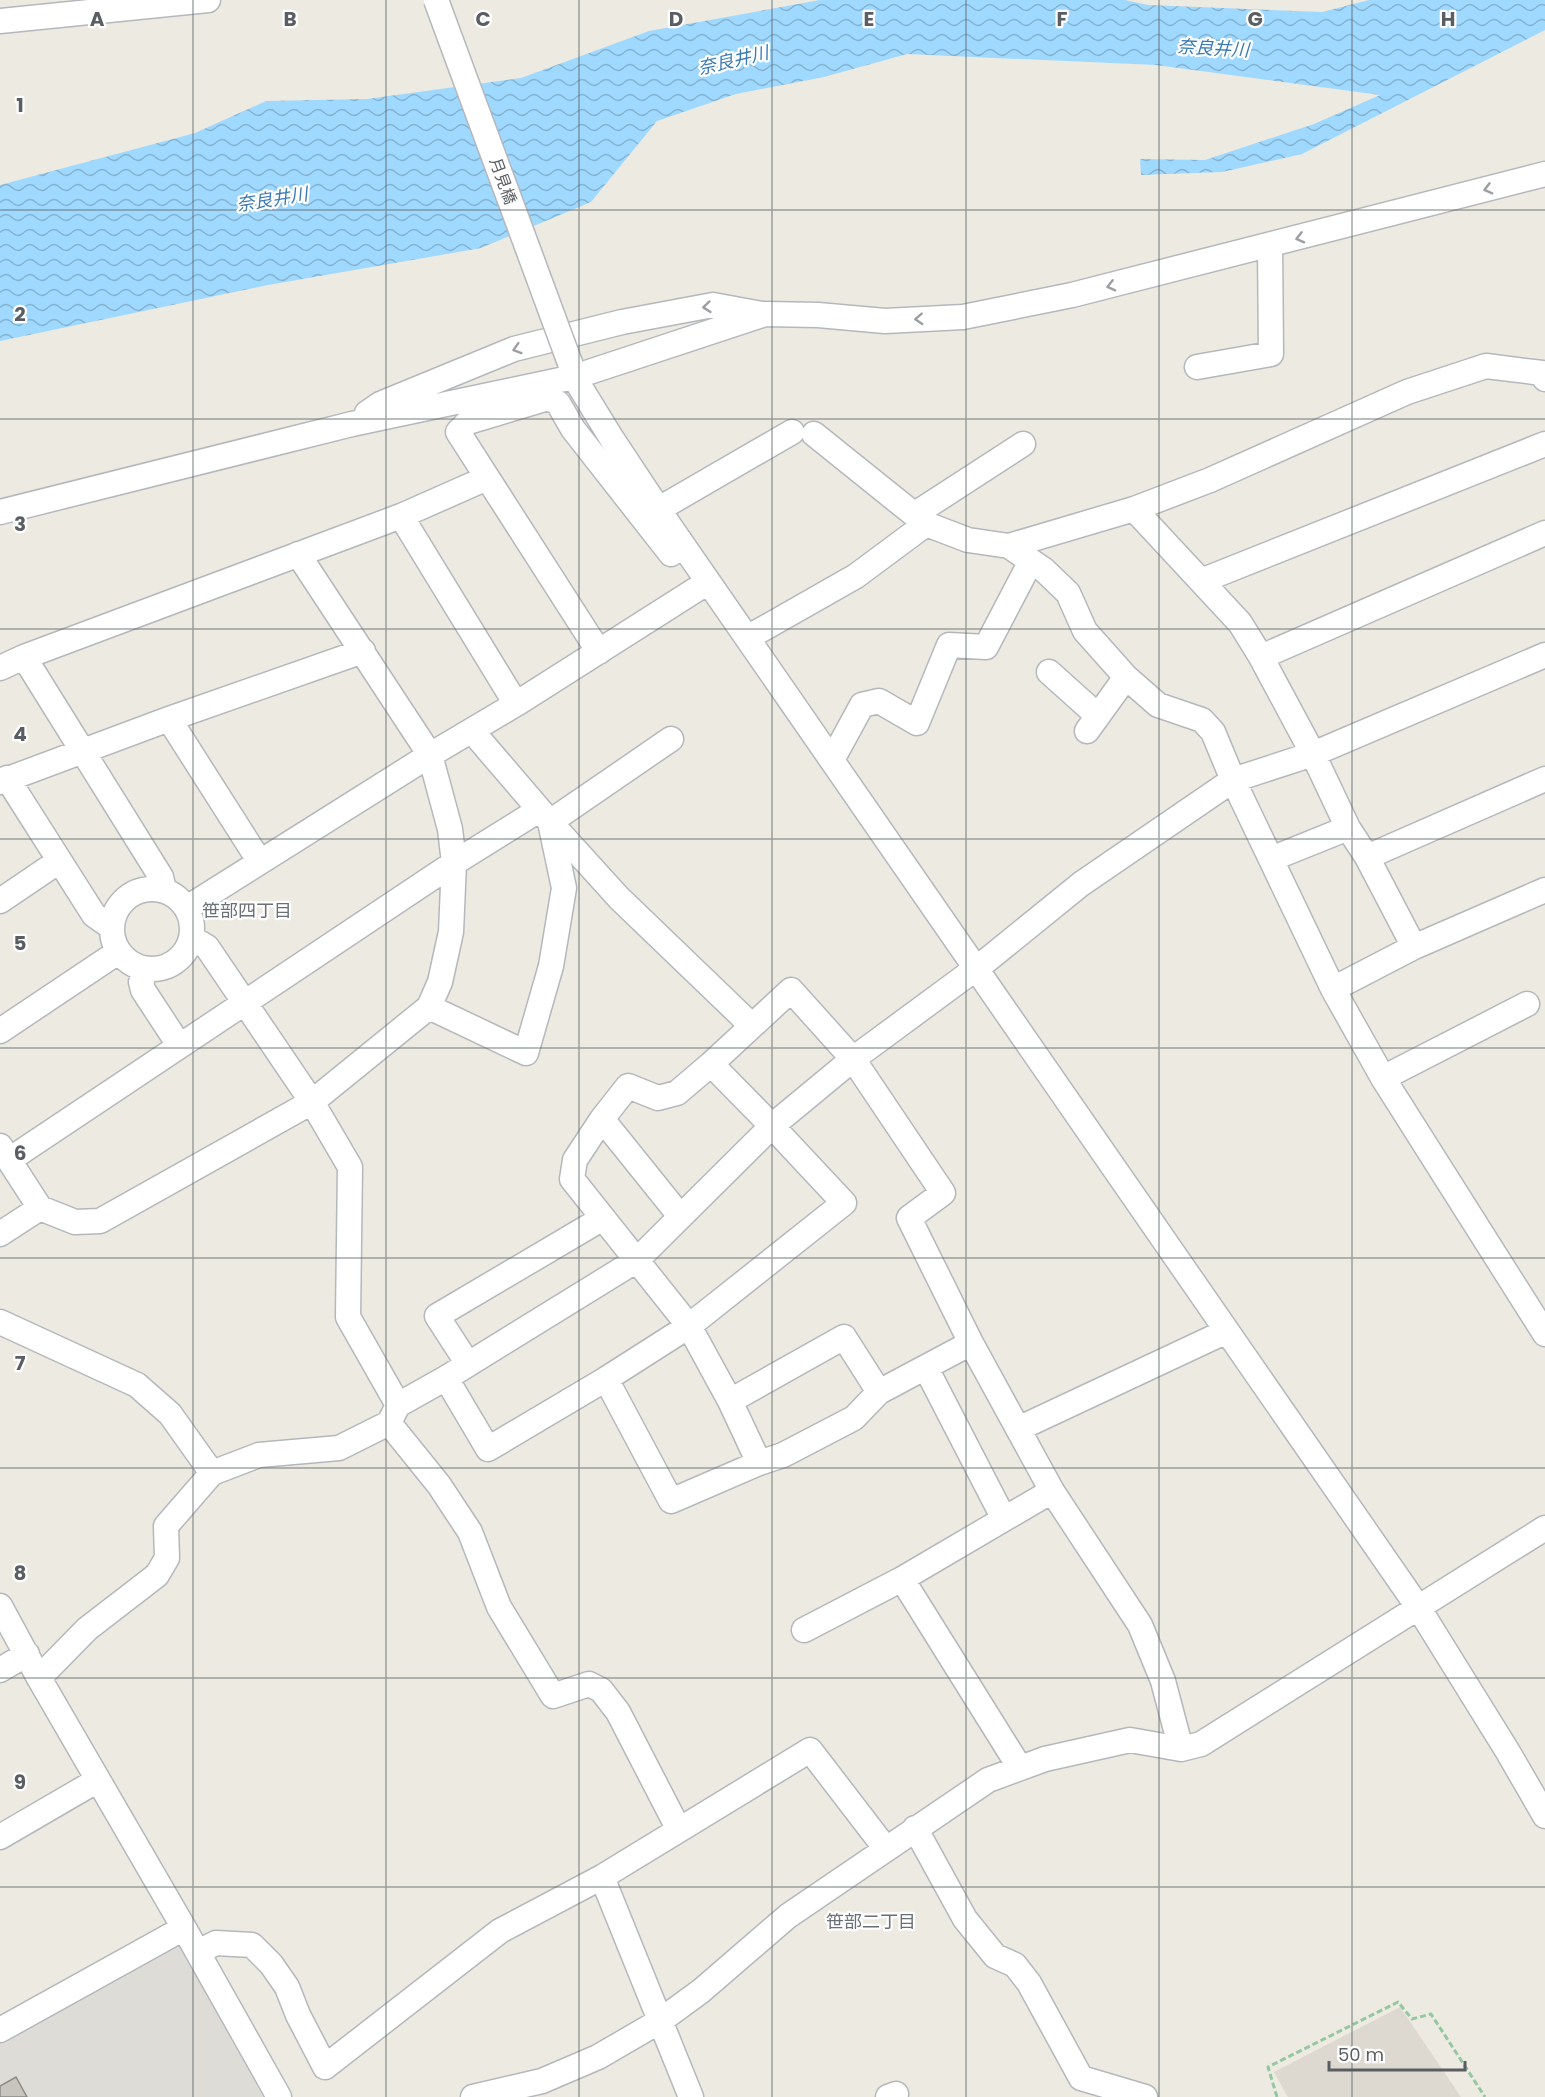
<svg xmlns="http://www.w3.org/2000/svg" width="1545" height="2097" font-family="Poppins,'Noto Sans JP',sans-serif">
	<defs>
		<pattern id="water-waves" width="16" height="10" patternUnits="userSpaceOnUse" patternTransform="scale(1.5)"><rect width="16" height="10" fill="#9fd9ff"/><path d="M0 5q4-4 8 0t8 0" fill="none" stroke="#85b3d2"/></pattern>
	</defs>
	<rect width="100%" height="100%" fill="#edeae1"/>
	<path fill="#dedcd6" d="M 175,1939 L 263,2097 L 0,2097 L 0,2038 Z"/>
	<path fill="#ddd9d0" d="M 1400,2007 L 1461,2097 L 1288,2097 L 1274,2072 Z"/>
	<path fill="url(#water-waves)" d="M 820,0 L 1125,0 L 1148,5 L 1322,12 L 1369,0 L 1545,0 L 1545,30 L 1302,154 L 1222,172 L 1141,175 L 1140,159 L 1205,160 L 1314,124 L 1380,95 L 1156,65 L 907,54 L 824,77 L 736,94 L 657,121 L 591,202 L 481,248 L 268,285 L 0,341 L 0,185 L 195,133 L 266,101 L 367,99 L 521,78 L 649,31 Z"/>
	<path fill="#c8c5be" stroke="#8c8a85" stroke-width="1.5" d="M 16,2077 L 27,2097 L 0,2097 L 0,2086 Z"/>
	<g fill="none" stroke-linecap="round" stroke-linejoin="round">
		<defs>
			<path id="minor" d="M 0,21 L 208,0
				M 570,363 L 574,377 L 612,439 L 671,528 L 1418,1607 L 1508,1752 L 1545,1816
				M 1197,367 L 1271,354 L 1270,245
				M 367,413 L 380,404 L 514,349 L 622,322 L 713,305 L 762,314
				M 814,434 L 926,524
				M 659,509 L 792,432
				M 1134,509 L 1240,623 L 1261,657 L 1313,754 L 1348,828 L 1367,857 L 1414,947
				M 0,512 L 352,424 L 574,377 L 765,314 L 818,315 L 885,321 L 963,317 L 1072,295 L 1545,174
				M 915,514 L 1023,444
				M 401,516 L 516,704
				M 1009,546 L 1044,570 L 1068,593 L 1085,631 L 1126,677 L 1158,705 L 1202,720 L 1213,732 L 1233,780 L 1333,989 L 1383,1078 L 1545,1334
				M 1201,581 L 1545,444
				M 747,638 L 856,576 L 926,524 L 968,540 L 1009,546 L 1134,509 L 1210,480 L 1407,392 L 1486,366 L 1542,373 L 1545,379
				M 599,652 L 458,432 L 468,422 L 548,398 L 558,403 L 573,429 L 671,554
				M 24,657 L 161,877 L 164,890
				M 1261,657 L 1545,533
				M 0,668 L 24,657 L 401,516 L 487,478
				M 1049,672 L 1098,716
				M 169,719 L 260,862
				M 472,731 L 550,822 L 619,898 L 751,1025
				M 1087,731 L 1126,677
				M 832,760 L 862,705 L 879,701 L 917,723 L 949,645 L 986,647 L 1031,561
				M 7,778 L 94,915 L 111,927
				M 0,782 L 169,719 L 363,651
				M 1367,857 L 1545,779
				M 1271,859 L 1348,828
				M112 929a40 40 0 1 1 80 0a40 40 0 1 1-80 0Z
				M 0,901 L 59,861
				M 187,908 L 430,755 L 516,704 L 708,582
				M 146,970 L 141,982 L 143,990 L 179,1045
				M 1333,989 L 1414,947 L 1545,890
				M 429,1007 L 526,1053 L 551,966 L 564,888 L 550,822 L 671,739
				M 0,1031 L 118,952
				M 711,1064 L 677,1093 L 658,1098 L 628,1086 L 602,1119 L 575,1160 L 572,1179 L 689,1326 L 730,1401 L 759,1463
				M 1383,1078 L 1527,1004
				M 602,1119 L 680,1216
				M 0,1146 L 40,1208 L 75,1222 L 100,1221 L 312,1102 L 429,1007 L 440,982 L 451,932 L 454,863 L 450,829 L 430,755 L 298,554
				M 9,1160 L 454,863 L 539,810
				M 0,1234 L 40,1208
				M 0,1322 L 137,1385 L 170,1414 L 212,1473
				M 468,1364 L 437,1316 L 603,1218
				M 926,1368 L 1004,1519
				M 606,1379 L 671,1501 L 759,1463 L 783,1455 L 854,1418 L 879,1392
				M 730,1401 L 844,1337 L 879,1392 L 971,1343
				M 398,1405 L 446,1378 L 637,1260 L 772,1126 L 844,1203 L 689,1326 L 606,1379 L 488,1449 L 446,1378
				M 389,1423 L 439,1485 L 470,1532 L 499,1607 L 553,1696 L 589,1684 L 601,1690 L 618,1712 L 679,1830
				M 1018,1429 L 1227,1331
				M 902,1579 L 1020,1768
				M 0,1606 L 39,1678 L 184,1928 L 279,2097
				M 804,1630 L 902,1579 L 1052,1491
				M 0,1670 L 27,1654
				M 39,1678 L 87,1629 L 157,1575 L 167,1558 L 166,1526 L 212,1473 L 259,1455 L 339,1448 L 389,1423 L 398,1405 L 348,1317 L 350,1167 L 312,1102 L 207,947 L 192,938
				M 1181,1749 L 1163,1681 L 1140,1625 L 1052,1491 L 971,1343 L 909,1218 L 943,1193 L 853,1059 L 791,990 L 711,1064 L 772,1126 L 853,1059 L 986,961 L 1081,884 L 1233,780 L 1313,754 L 1545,655
				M 915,1828 L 965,1919 L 995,1956 L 1015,1965 L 1029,1983 L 1081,2078 L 1145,2097
				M 0,1837 L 98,1780
				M 602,1877 L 691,2097
				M 198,1952 L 216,1943 L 252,1945 L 271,1964 L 287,1987 L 298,2015 L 325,2067 L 500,1931 L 602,1877 L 810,1750 L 886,1849
				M 0,2030 L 184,1928
				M 473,2097 L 542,2081 L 598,2057 L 660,2021 L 701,1991 L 788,1916 L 988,1780 L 1045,1759 L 1130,1740 L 1181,1749 L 1201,1744 L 1545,1528
				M 888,2097 L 896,2094"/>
		</defs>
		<use href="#minor" stroke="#b4b8bc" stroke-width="27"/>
		<path stroke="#94c8a1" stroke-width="3" stroke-dasharray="6 3" stroke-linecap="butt" d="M 1277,2097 L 1268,2067 L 1398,2002 L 1412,2019 L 1431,2014 L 1485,2097"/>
		<use href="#minor" stroke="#fff" stroke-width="24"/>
		<defs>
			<path id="minor-bridge" d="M 436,0 L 570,363"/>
		</defs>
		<use href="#minor-bridge" stroke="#b4b8bc" stroke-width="27" stroke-linecap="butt"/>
		<use href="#minor-bridge" stroke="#fff" stroke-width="24"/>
	</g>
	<defs><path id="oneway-chevron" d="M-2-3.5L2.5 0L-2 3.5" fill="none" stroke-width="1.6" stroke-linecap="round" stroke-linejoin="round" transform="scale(1.5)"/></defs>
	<g stroke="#9c9ea1">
		<use href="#oneway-chevron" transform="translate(1488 189) rotate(165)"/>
		<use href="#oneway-chevron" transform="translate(1300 238) rotate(166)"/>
		<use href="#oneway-chevron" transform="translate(1111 286) rotate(166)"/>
		<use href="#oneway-chevron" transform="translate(707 307) rotate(174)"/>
		<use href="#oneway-chevron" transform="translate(919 319) rotate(177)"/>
		<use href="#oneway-chevron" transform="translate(517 349) rotate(163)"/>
	</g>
	<path fill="none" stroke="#5a5e63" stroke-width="1.5" stroke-opacity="0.55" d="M 193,0 L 193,2097M 386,0 L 386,2097M 579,0 L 579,2097M 772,0 L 772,2097M 966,0 L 966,2097M 1159,0 L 1159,2097M 1352,0 L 1352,2097M 0,210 L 1545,210M 0,419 L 1545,419M 0,629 L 1545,629M 0,839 L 1545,839M 0,1048 L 1545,1048M 0,1258 L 1545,1258M 0,1468 L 1545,1468M 0,1678 L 1545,1678M 0,1887 L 1545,1887"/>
	<g text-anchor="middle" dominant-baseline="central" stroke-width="4.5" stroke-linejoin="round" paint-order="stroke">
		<g font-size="16" fill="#5a5e63" stroke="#fff">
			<text transform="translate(503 181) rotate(70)">月見橋</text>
		</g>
		<g font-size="18" font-style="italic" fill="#397ab5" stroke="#fff">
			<text transform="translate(1213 48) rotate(3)">奈良井川</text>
			<text transform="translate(733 60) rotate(-13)">奈良井川</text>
			<text transform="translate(272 199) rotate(-9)">奈良井川</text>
		</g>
		<g font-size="18" fill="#6a7075" stroke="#fff">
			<text x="247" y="910">笹部四丁目</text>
			<text x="871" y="1921">笹部二丁目</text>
		</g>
	</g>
	<g font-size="20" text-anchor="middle" font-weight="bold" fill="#5a5e63" stroke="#fff" stroke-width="4.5" stroke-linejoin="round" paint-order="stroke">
		<text x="97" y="26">A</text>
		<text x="290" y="26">B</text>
		<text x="483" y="26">C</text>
		<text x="676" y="26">D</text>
		<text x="869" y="26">E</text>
		<text x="1062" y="26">F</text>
		<text x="1255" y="26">G</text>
		<text x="1448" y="26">H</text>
		<text x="20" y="112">1</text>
		<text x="20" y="321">2</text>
		<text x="20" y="531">3</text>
		<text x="20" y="741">4</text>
		<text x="20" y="950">5</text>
		<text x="20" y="1160">6</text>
		<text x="20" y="1370">7</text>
		<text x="20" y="1580">8</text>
		<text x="20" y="1789">9</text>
	</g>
	<path d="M1329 2061v9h136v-9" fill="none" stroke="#5a5e63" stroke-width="3"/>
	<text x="1338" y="2061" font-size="18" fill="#5a5e63" stroke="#ffffff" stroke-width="4.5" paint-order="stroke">50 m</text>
</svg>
